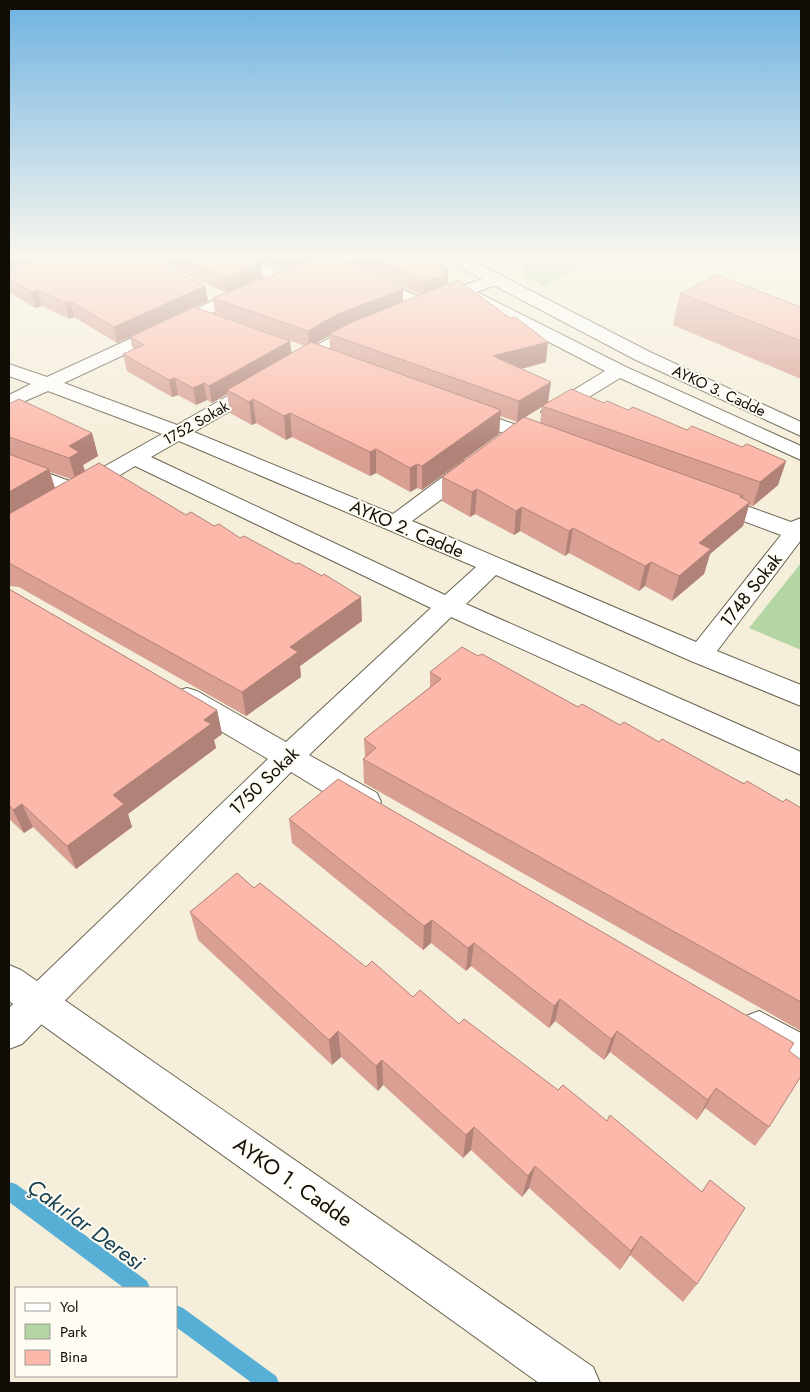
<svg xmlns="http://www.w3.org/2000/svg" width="810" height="1392" font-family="Jost,sans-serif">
	<rect width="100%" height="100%" fill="#f5eeda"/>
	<path fill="#b4d6a5" d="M 526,256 L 595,256 L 546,287 L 523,275 L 523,258 Z
		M 801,563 L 801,650 L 749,628 Z"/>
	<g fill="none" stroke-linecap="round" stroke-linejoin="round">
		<path fill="#58afd6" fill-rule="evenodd" d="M 9,1182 L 16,1184 L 147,1281 L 150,1288 L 124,1288 L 9,1202 Z
			M 176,1305 L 183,1308 L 276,1376 L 279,1383 L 252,1383 L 176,1327 Z"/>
		<defs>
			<path id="street" d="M 230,256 L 250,256 L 286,278 L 284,281 L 272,281 Z
				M 328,256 L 352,256 L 350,259 L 304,274 L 296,269 L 298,266 Z
				M 498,274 L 504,276 L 506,279 L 504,282 L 477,292 L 626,367 L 801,446 L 801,460 L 620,378 L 558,416 L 544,416 L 541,412 L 544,408 L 605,371 L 462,297 L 439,305 L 429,305 L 427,309 L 421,310 L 364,283 L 362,280 L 364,277 L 376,277 L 425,300 L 427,297 Z
				M 247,285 L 253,286 L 255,290 L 253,294 L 64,383 L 177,425 L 338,333 L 357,325 L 369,325 L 372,329 L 369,333 L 350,341 L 194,432 L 393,514 L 464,461 L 472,460 L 480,461 L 483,466 L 480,471 L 412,521 L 696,642 L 781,535 L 703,506 L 700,501 L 703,496 L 711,494 L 719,496 L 791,522 L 801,518 L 801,540 L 717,651 L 801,685 L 801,706 L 691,661 L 496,575 L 466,604 L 801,752 L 801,775 L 451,617 L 309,755 L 377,793 L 381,802 L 377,811 L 366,814 L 355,811 L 291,772 L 22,1044 L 9,1049 L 9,1008 L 268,759 L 177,705 L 173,698 L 177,691 L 187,688 L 197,691 L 286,742 L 431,608 L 135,466 L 87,495 L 76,498 L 9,472 L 9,459 L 75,483 L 162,434 L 48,391 L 9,408 L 9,395 L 31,384 L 9,376 L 9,364 L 47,377 ZM 179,441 L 476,567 L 445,595 L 151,457 Z
				M 466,407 L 550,437 L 553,441 L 550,445 L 543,447 L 536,445 L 459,417 L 456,413 L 459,409 Z
				M 759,1011 L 801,1033 L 801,1071 L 788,1066 L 746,1040 L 741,1028 L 746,1016 Z"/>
			<path id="secondary" d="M 442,256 L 463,256 L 650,352 L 801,422 L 801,436 L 636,360 L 444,259 Z
				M 9,965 L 21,970 L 593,1367 L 600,1383 L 539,1383 L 9,1001 Z"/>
		</defs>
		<use href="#street" stroke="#6a6552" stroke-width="2"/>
		<use href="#secondary" stroke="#6a6552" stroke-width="2"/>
		<use href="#street" fill="#fff" fill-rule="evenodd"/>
		<use href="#secondary" fill="#fff" fill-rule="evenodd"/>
	</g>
	<path fill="#d99f93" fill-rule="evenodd" d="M 9,256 L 205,286 L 208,301 L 194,307 L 290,341 L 291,353 L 305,346 L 215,314 L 213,298 L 319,257 L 280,271 L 254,256 L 336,256 L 403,289 L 403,302 L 419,295 L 349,261 L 348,256 L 429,256 L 448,269 L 448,284 L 546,362 L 521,369 L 549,402 L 604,403 L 687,430 L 786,461 L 778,485 L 753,506 L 749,505 L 743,526 L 710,554 L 704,574 L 672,601 L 645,586 L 639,591 L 569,553 L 565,556 L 520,531 L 514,535 L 475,514 L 470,517 L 442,501 L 442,477 L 517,422 L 500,416 L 499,434 L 422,490 L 417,488 L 410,492 L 376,473 L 370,476 L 292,437 L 286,440 L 256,423 L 252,425 L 230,413 L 227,394 L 212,403 L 207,400 L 196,405 L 178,395 L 172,397 L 127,371 L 123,354 L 133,350 L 130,337 L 117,343 L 74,317 L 69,319 L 42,306 L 35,308 L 9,292 ZM 329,336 L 330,349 L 315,344 ZM 542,407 L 540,423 L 524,418 Z
		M 149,256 L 250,256 L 260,263 L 262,278 L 226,293 Z
		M 680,293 L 801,307 L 801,379 L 673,325 Z
		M 9,404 L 92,433 L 98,456 L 83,465 L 85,471 L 362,621 L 300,666 L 301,677 L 246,716 L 19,587 L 9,586 ZM 50,472 L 71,479 L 55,488 Z
		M 9,589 L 217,710 L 222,734 L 214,740 L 216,748 L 128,814 L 132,827 L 76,869 L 33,827 L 24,833 L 9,819 Z
		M 478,656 L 578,707 L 659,742 L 783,802 L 801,808 L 801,1031 L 364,783 L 363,759 L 365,757 L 364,739 L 430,687 L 430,672 Z
		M 289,819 L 789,1051 L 769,1127 L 755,1146 L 705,1108 L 697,1120 L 610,1052 L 604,1060 L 555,1021 L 549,1028 L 471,966 L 466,971 L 431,943 L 423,950 L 292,843 Z
		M 237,873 L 697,1284 L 683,1302 L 630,1255 L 620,1270 L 529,1188 L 522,1197 L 471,1150 L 463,1158 L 383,1085 L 378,1091 L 341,1057 L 332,1065 L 198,940 L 190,912 Z"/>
	<path fill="#b08278" d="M 9,256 L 46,256 L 9,272 Z
		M 279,256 L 321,256 L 280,271 Z
		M 260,263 L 262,278 L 226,293 L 224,278 Z
		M 448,269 L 448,284 L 423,297 L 423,282 L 441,271 Z
		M 205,286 L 208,301 L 117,343 L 114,327 Z
		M 403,289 L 403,305 L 329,334 L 329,336 L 309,347 L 308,331 L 336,315 Z
		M 38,290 L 42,306 L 35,308 L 31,292 Z
		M 70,301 L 74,317 L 69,319 L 66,303 Z
		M 290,341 L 292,357 L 227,390 L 227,394 L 212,403 L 209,386 Z
		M 548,342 L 546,362 L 492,377 L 493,356 Z
		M 175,378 L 178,395 L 172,397 L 169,380 Z
		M 551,382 L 548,403 L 517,422 L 519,401 Z
		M 204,383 L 207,400 L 196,405 L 193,388 Z
		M 253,399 L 256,423 L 252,425 L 249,402 Z
		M 501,410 L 499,434 L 422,490 L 422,466 Z
		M 290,413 L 292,437 L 286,440 L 284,416 Z
		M 92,433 L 98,456 L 83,465 L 86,475 L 76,481 L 69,458 L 69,446 Z
		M 376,449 L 376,473 L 370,476 L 370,452 Z
		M 786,461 L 778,485 L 753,506 L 760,482 Z
		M 417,464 L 417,488 L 410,492 L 410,468 Z
		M 49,469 L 56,492 L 9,520 L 9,492 Z
		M 477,489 L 475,514 L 470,517 L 472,492 Z
		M 743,496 L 738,512 L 750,502 L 743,526 L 710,554 L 704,574 L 672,601 L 679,576 L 699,543 Z
		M 522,507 L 520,531 L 514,535 L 516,511 Z
		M 573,528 L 569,553 L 565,556 L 569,531 Z
		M 651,562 L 645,586 L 639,591 L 645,566 Z
		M 361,597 L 362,621 L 300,666 L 301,677 L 246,716 L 242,692 L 290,647 Z
		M 217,710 L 222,734 L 214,740 L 216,748 L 128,814 L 132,827 L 76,869 L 67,846 L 113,795 L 204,720 Z
		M 22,804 L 33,827 L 24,833 L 13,810 Z
		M 432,920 L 431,943 L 423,950 L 424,926 Z
		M 474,943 L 471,966 L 466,971 L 468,948 Z
		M 560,999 L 555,1021 L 549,1028 L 554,1006 Z
		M 338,1031 L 341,1057 L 332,1065 L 329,1040 Z
		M 617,1031 L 610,1052 L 604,1060 L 611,1039 Z
		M 382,1060 L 383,1085 L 378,1091 L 376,1066 Z
		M 716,1088 L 705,1108 L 697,1120 L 708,1100 Z
		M 474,1127 L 471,1150 L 463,1158 L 466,1135 Z
		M 535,1166 L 529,1188 L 522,1197 L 528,1176 Z
		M 641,1236 L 630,1255 L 620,1270 L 631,1251 Z"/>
	<path fill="#fcb9ab" stroke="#b08278" d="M 43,256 L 143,256 L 205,286 L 114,327 L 70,301 L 66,303 L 38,290 L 31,292 L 9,279 L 9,270 Z
		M 178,256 L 250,256 L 260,263 L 224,278 Z
		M 321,256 L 336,256 L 403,289 L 336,315 L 308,331 L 213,298 Z
		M 370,256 L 429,256 L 448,269 L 441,271 L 446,274 L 423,282 Z
		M 717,275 L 801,307 L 801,341 L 680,293 Z
		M 458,280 L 510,318 L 515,317 L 548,342 L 493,356 L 551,382 L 519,401 L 329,334 L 350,323 Z
		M 194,307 L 290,341 L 209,386 L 204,383 L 193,388 L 175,378 L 169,380 L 123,354 L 144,345 L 130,337 Z
		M 311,342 L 501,410 L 422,466 L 417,464 L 410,468 L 376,449 L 370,452 L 290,413 L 284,416 L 253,399 L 249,402 L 227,390 Z
		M 571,389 L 604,403 L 607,401 L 628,410 L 633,407 L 687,430 L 692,426 L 742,447 L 747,444 L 786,461 L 760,482 L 542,406 Z
		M 19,399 L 92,433 L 69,446 L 79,452 L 69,458 L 9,437 L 9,404 Z
		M 524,417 L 743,496 L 740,497 L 750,502 L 699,543 L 711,549 L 679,576 L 651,562 L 645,566 L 573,528 L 569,531 L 522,507 L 516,511 L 477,489 L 472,492 L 442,477 Z
		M 9,454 L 49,469 L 9,492 Z
		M 99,463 L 186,515 L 191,512 L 214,526 L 219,524 L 240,538 L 244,536 L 296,564 L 299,563 L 322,576 L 324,574 L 361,597 L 290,647 L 298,652 L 242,692 L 9,563 L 9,514 Z
		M 9,589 L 217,710 L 204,720 L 211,724 L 113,795 L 124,804 L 67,846 L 22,804 L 13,810 L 9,805 Z
		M 462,647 L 478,656 L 482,654 L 578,707 L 582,704 L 620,725 L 624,722 L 659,742 L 662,739 L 744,784 L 747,781 L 783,802 L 786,799 L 801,808 L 801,1002 L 363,759 L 376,748 L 364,739 L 441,679 L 430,672 Z
		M 338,779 L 794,1043 L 789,1051 L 801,1060 L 801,1076 L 769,1127 L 716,1088 L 708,1100 L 617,1031 L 611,1039 L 560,999 L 554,1006 L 474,943 L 468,948 L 432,920 L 424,926 L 289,819 Z
		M 237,873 L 254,888 L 260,883 L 366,967 L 372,961 L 413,997 L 420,990 L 459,1024 L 464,1019 L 558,1090 L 563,1085 L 607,1121 L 610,1115 L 702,1192 L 710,1180 L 745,1208 L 697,1284 L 641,1236 L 631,1251 L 535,1166 L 528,1176 L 474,1127 L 466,1135 L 382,1060 L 376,1066 L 338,1031 L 329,1040 L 190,912 Z"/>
	<linearGradient id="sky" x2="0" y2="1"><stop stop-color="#6eb2e1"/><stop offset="0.57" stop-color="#faf7ee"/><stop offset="1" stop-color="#faf7ee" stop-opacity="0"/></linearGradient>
	<rect width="810" height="451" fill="url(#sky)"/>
	<g text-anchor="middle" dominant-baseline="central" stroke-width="4" stroke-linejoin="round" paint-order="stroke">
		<g font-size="15" fill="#0f0d06" stroke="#fefcf3">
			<text transform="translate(719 391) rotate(25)">AYKO 3. Cadde</text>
			<text transform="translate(196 423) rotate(-30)">1752 Sokak</text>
		</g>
		<g font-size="18" fill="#0f0d06" stroke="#fefcf3">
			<text transform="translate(407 529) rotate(23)">AYKO 2. Cadde</text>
			<text transform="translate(751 590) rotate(-52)">1748 Sokak</text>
			<text transform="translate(264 781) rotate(-44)">1750 Sokak</text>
		</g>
		<g font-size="21" fill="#0f0d06" stroke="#fefcf3">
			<text transform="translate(293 1182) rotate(35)">AYKO 1. Cadde</text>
		</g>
		<g font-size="22" font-style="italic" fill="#183f50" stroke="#fefcf3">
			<text transform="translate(86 1224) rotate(36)">Çakırlar Deresi</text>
		</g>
	</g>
	<rect width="810" height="1392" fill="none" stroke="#0f0d06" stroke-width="20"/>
	<rect x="15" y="1287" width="162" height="90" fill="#fefcf3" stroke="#9e9c94"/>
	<rect x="25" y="1303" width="25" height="8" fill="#ffffff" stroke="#9e9c94"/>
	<text x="60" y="1312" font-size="15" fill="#0f0d06">Yol</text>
	<rect x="25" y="1324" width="25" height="15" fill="#b4d6a5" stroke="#9e9c94"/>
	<text x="60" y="1337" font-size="15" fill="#0f0d06">Park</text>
	<rect x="25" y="1350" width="25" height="15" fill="#fcb9ab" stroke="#9e9c94"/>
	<text x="60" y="1362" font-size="15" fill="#0f0d06">Bina</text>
</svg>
